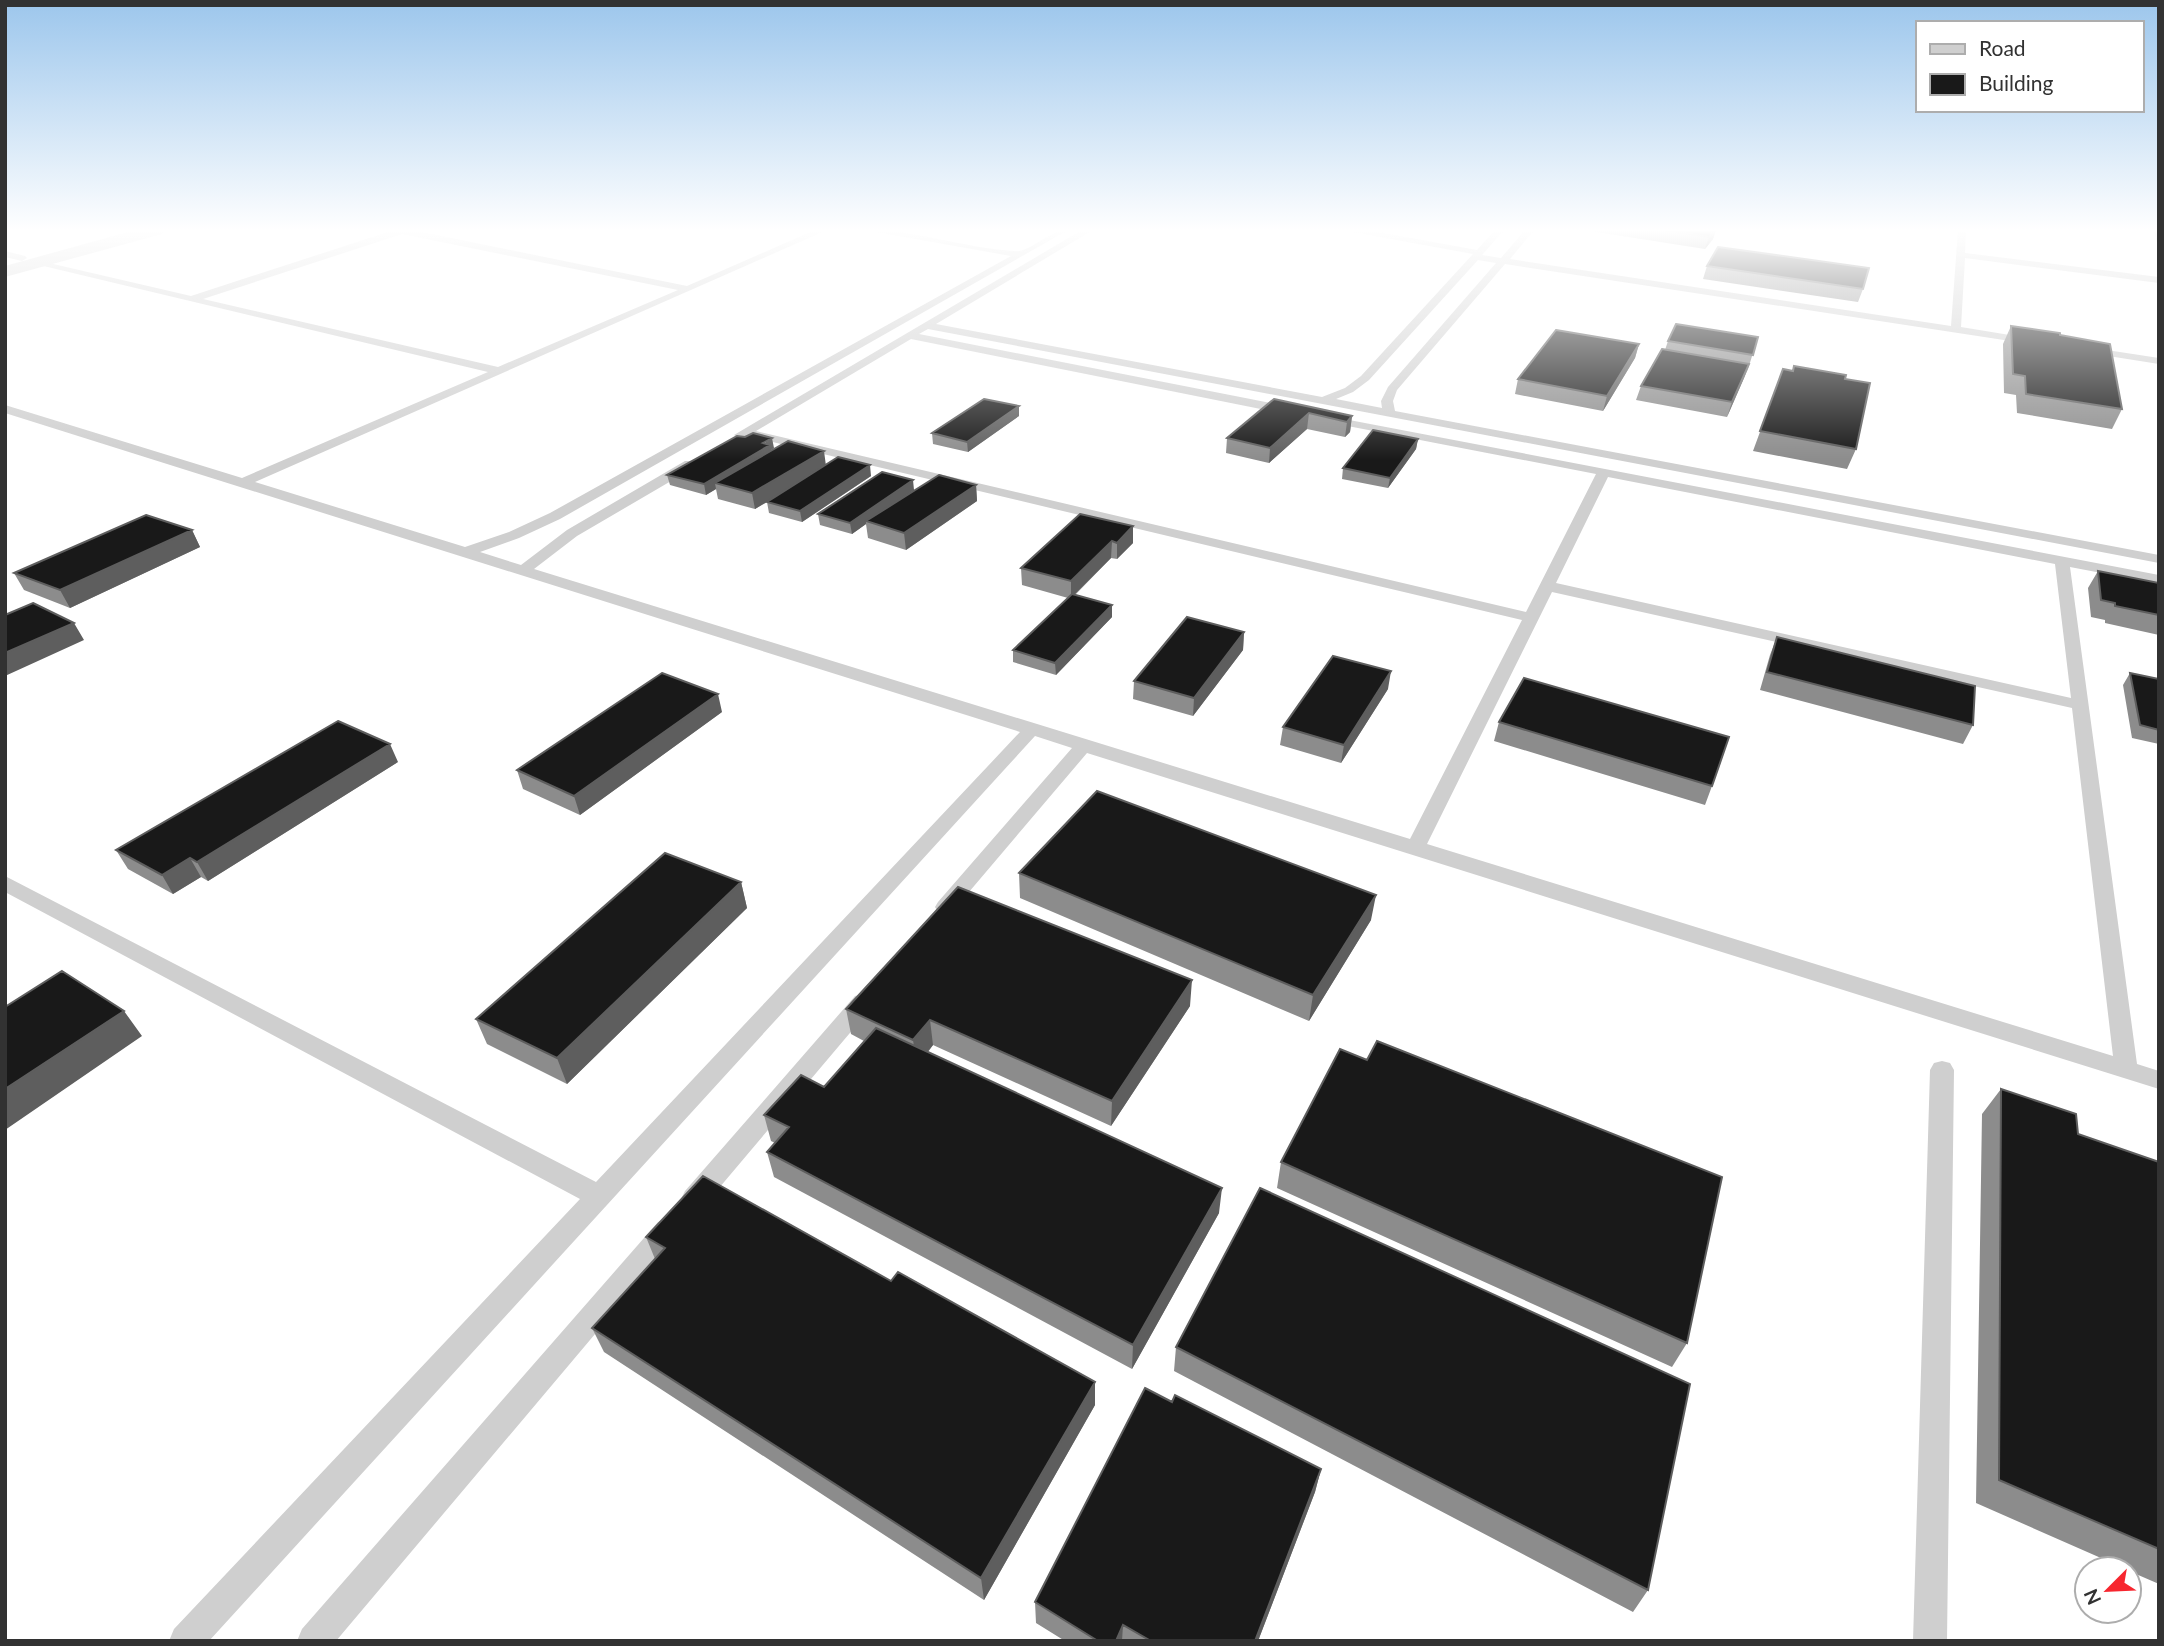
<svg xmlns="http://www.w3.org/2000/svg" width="2164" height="1646" font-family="Lato,sans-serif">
	<rect width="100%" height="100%" fill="#fff"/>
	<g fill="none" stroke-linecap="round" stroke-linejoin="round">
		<path fill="#cfcfcf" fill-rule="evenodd" d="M 394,230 L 412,230 L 687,286 L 815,230 L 827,230 L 255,482 L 465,547 L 509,532 L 550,513 L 1011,256 L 865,230 C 916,230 964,248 1014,251 C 1031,253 1048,230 1068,230 L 560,519 L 519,538 L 480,552 L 521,565 L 567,530 L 685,461 L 695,461 L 695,467 L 577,536 L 534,569 L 1410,839 L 1522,620 L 747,436 L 740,439 L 734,435 L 1082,230 L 1093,230 L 936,324 L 1322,397 L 1345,388 L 1361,376 L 1473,254 L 1342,230 L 1367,230 L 1477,250 L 1495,230 L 1504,230 L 1482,255 L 1501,258 L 1525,230 L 1534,230 L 1510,259 L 1951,326 L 1958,230 L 1966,230 L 1965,253 L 2159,277 L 2159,283 L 1965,258 L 1961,327 L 2034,339 L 2034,343 L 2030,344 L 1505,264 L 1397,390 L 1393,401 L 1395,411 L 2159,555 L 2159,563 L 928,329 L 919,334 L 1291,407 L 1297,411 L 1291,415 L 911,339 L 756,431 L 1526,612 L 1596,474 L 1327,422 L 1323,421 L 1323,415 L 2159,575 L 2159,584 L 2070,567 L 2137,1064 L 2159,1071 L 2159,1089 L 1087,753 L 952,912 L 938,912 L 935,907 L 938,902 L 1072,748 L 1035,736 L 209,1641 L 169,1641 L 174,1629 L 580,1199 L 5,892 L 5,876 L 596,1182 L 1020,732 L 5,413 L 5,405 L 242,478 L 488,372 L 31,263 L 36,260 L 191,296 ZM 402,234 L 678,290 L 498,367 L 203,299 ZM 1478,260 L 1496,263 L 1388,387 L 1381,401 L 1382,408 L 1336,399 L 1353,392 L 1369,380 ZM 1608,477 L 2055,564 L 2071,698 L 1556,583 ZM 1552,592 L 2072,708 L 2113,1056 L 1427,844 Z
			M 5,251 L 25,256 L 27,258 L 22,261 L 5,257 Z
			M 2087,347 L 2159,358 L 2159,364 L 2083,352 L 2083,348 Z
			M 863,994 L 871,996 L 874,1002 L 871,1008 L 703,1207 L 694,1210 L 685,1207 L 681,1199 L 685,1191 L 855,996 Z
			M 1942,1061 L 1950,1063 L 1954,1070 L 1947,1641 L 1913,1641 L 1930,1070 L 1934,1063 Z
			M 667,1218 L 676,1222 L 680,1230 L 676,1238 L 336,1641 L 297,1641 L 302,1629 L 658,1222 Z"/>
		<path fill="#cfcfcf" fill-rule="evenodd" d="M 135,230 L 164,230 L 162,234 L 5,277 L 5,266 Z"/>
	</g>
	<path fill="#8c8c8c" d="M 1584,230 L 1716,230 L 1713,239 L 1705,249 Z
		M 2154,230 L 2159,230 L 2159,250 Z
		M 1707,266 L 1863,289 L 1858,302 L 1703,279 Z
		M 2011,326 L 2060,335 L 2122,409 L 2112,429 L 2017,413 L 2016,395 L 2004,393 L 2003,344 Z
		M 1758,337 L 1748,369 L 1727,417 L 1636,400 L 1641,386 L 1665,350 L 1668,341 Z
		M 1639,344 L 1635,358 L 1603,411 L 1515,394 L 1518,379 Z
		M 1783,369 L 1845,379 L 1856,449 L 1847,469 L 1753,451 Z
		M 1274,399 L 1352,416 L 1350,432 L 1345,437 L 1307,429 L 1269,463 L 1226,453 L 1227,438 Z
		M 1019,416 L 968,452 L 933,444 L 932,433 Z
		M 1418,439 L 1416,449 L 1388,488 L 1342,479 L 1343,468 Z
		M 774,448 L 771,450 L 871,476 L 802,522 L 769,513 L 767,502 L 769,501 L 755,509 L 718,499 L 716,489 L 706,495 L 670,485 L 667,475 Z
		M 976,485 L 977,501 L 906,550 L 868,538 L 866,524 L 852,534 L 820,525 L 818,514 L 914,490 Z
		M 1133,526 L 1133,543 L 1117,559 L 1111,558 L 1075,595 L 1112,617 L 1056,675 L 1013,662 L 1013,650 L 1068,598 L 1022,585 L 1021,568 Z
		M 192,530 L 200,547 L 70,608 L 24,590 L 14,573 Z
		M 2098,571 L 2159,583 L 2159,635 L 2105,623 L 2105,620 L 2091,617 L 2088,588 Z
		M 1244,632 L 1243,650 L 1193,716 L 1133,699 L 1134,681 Z
		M 1777,637 L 1973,725 L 1963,744 L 1760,690 L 1770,655 Z
		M 2130,673 L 2159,679 L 2159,744 L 2132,738 L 2123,685 Z
		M 1388,689 L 1341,763 L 1280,745 L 1283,727 Z
		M 722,712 L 580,815 L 523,789 L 517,770 Z
		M 1499,722 L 1712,786 L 1705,805 L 1494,741 Z
		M 398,762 L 208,881 L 201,877 L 173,894 L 128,869 L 116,850 Z
		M 1019,873 L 1371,920 L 1309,1021 L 1020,898 Z
		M 741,882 L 747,908 L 567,1084 L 487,1044 L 476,1019 Z
		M 1190,1006 L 1111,1126 L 933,1045 L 928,1052 L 1219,1213 L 1132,1369 L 774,1177 L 767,1152 L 775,1143 L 771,1141 L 764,1115 L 824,1087 L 864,1041 L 851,1034 L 846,1009 Z
		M 2001,1089 L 2078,1134 L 2159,1162 L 2159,1584 L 2129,1571 L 2129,1569 L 2126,1569 L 1976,1503 L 1982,1114 Z
		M 1281,1162 L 1687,1343 L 1672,1367 L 1277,1188 Z
		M 646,1237 L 891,1281 L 1095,1382 L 1095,1405 L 984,1600 L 604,1352 L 592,1328 L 655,1259 Z
		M 1176,1347 L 1648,1590 L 1633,1612 L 1174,1371 Z
		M 1172,1402 L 1321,1469 L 1315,1492 L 1258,1641 L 1065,1641 L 1036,1623 L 1035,1602 Z"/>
	<path fill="#5e5e5e" d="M 1714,230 L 1716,230 L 1713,239 L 1705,249 L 1709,237 Z
		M 1639,344 L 1635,358 L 1603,411 L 1607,396 Z
		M 1749,364 L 1744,378 L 1727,417 L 1732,402 Z
		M 1019,406 L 1019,416 L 968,452 L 967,442 Z
		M 1309,413 L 1307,429 L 1269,463 L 1270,448 Z
		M 1352,416 L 1350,432 L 1345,437 L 1347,422 Z
		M 772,438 L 774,448 L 771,450 L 772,455 L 715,483 L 716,489 L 706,495 L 704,484 Z
		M 1418,439 L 1416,449 L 1388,488 L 1390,478 Z
		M 824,451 L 826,466 L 755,509 L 752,493 Z
		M 870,465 L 871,476 L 802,522 L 800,511 Z
		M 913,480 L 914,490 L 866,521 L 866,524 L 852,534 L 850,523 Z
		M 976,485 L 977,501 L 906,550 L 904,533 Z
		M 1133,526 L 1133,543 L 1117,559 L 1117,543 Z
		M 192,530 L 200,547 L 70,608 L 60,590 Z
		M 1112,541 L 1111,558 L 1071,598 L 1071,581 Z
		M 1112,605 L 1112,617 L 1056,675 L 1055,663 Z
		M 74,623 L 84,640 L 5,676 L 5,653 Z
		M 1244,632 L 1243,650 L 1193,716 L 1194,698 Z
		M 1391,671 L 1388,689 L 1341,763 L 1344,745 Z
		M 718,694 L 722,712 L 580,815 L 574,796 Z
		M 390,744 L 398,762 L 208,881 L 197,862 Z
		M 190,858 L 201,877 L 173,894 L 162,875 Z
		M 741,882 L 747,908 L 567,1084 L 557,1058 Z
		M 1376,895 L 1371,920 L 1309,1021 L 1313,995 Z
		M 1192,980 L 1190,1006 L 1111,1126 L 1112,1101 Z
		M 124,1011 L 142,1036 L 5,1130 L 5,1089 Z
		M 930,1020 L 933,1045 L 917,1065 L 913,1040 Z
		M 1222,1188 L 1219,1213 L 1132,1369 L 1133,1345 Z
		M 1095,1382 L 1095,1405 L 984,1600 L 981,1578 Z
		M 1321,1469 L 1315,1492 L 1258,1641 L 1255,1641 Z
		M 1123,1625 L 1122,1641 L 1116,1641 Z"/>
	<path fill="#191919" stroke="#5e5e5e" stroke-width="2" d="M 1666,230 L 1714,230 L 1709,237 Z
		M 1718,247 L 1869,268 L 1863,289 L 1707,266 Z
		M 1676,324 L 1758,337 L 1753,355 L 1668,341 Z
		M 2011,326 L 2060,333 L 2060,335 L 2110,344 L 2122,409 L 2026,394 L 2025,376 L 2013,374 Z
		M 1556,330 L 1639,344 L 1607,396 L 1518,379 Z
		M 1662,349 L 1749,364 L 1732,402 L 1641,386 Z
		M 1794,366 L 1846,375 L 1845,379 L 1870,383 L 1856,449 L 1760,431 L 1783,369 L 1793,371 Z
		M 984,399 L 1019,406 L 967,442 L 932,433 Z
		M 1274,399 L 1352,416 L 1347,422 L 1309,413 L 1270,448 L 1227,438 Z
		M 1373,430 L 1418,439 L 1390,478 L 1343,468 Z
		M 753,433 L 772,438 L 763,443 L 770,445 L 704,484 L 667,475 L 737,436 L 745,437 Z
		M 788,441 L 824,451 L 752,493 L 715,483 Z
		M 838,457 L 870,465 L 800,511 L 767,502 Z
		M 882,472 L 913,480 L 850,523 L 818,514 Z
		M 939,475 L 976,485 L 904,533 L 866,521 Z
		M 1080,514 L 1133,526 L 1117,543 L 1112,541 L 1071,581 L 1021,568 Z
		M 146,515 L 192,530 L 60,590 L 14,573 Z
		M 2098,571 L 2159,583 L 2159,615 L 2115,606 L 2115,603 L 2101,600 Z
		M 1072,594 L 1112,605 L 1055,663 L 1013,650 Z
		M 33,603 L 74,623 L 5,653 L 5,615 Z
		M 1187,617 L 1244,632 L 1194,698 L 1134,681 Z
		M 1777,637 L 1975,686 L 1973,725 L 1767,672 Z
		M 1333,656 L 1391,671 L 1344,745 L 1283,727 Z
		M 662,673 L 718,694 L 574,796 L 517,770 Z
		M 2130,673 L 2159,679 L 2159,730 L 2140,725 Z
		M 1524,678 L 1729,737 L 1712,786 L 1499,722 Z
		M 338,721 L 390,744 L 197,862 L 190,858 L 162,875 L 116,850 Z
		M 1097,791 L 1376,895 L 1313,995 L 1019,873 Z
		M 665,853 L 741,882 L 557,1058 L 476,1019 Z
		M 958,887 L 1192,980 L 1112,1101 L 930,1020 L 913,1040 L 846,1009 Z
		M 62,971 L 124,1011 L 5,1089 L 5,1007 Z
		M 876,1028 L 1222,1188 L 1133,1345 L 767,1152 L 789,1127 L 764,1115 L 801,1075 L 824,1087 Z
		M 1377,1041 L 1722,1177 L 1687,1343 L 1281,1162 L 1340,1049 L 1367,1060 Z
		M 2001,1089 L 2076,1114 L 2078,1134 L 2159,1162 L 2159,1549 L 1999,1480 Z
		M 703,1176 L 891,1281 L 898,1272 L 1095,1382 L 981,1578 L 592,1328 L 665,1248 L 646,1237 Z
		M 1260,1188 L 1690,1384 L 1648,1590 L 1176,1347 Z
		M 1145,1388 L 1172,1402 L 1175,1395 L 1321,1469 L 1255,1641 L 1151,1641 L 1123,1625 L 1116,1641 L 1098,1641 L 1035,1602 Z"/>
	<linearGradient id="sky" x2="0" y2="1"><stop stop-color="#9cc6ec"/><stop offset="0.5" stop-color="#fff"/><stop offset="1" stop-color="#fff" stop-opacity="0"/></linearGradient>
	<rect width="2164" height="461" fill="url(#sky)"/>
	<rect width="2164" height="1646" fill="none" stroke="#323232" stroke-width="14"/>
	<rect x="1916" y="21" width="228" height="91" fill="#ffffff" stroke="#adadad" stroke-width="2"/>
	<rect x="1930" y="44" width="35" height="10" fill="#cfcfcf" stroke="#adadad" stroke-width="2"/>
	<text x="1979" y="56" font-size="21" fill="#323232">Road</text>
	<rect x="1930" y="74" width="35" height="21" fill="#191919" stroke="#adadad" stroke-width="2"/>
	<text x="1979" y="91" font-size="21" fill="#323232">Building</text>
	<g transform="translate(2108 1590) rotate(246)"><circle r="33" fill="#ffffff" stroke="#adadad" stroke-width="2"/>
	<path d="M0-5L12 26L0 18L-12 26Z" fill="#f7262f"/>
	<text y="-10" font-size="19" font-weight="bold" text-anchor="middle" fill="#323232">N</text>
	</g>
</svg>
